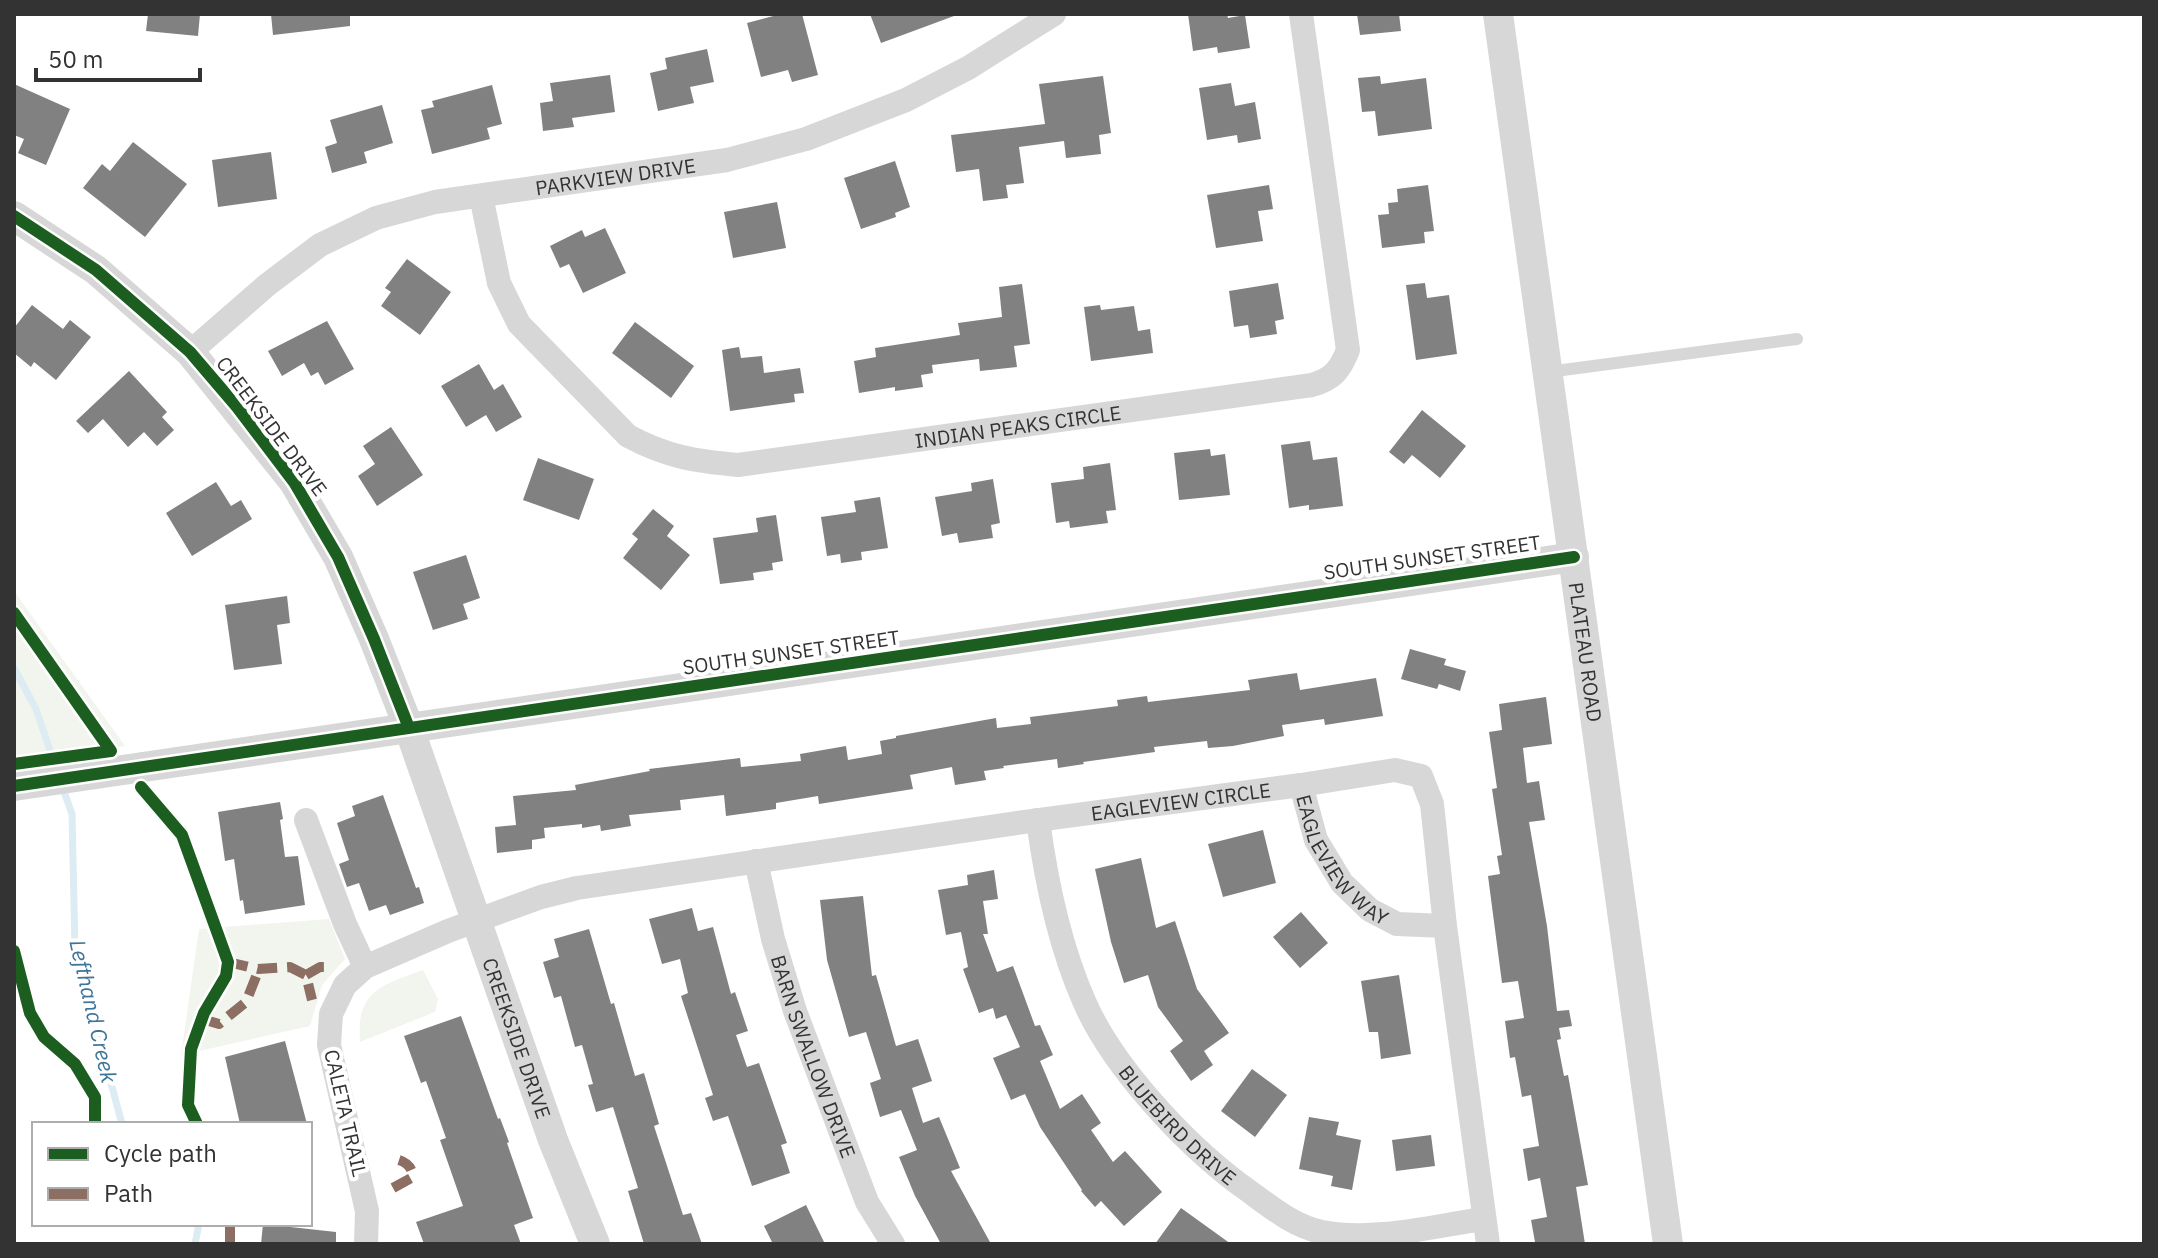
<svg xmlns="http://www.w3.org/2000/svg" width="2158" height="1258" font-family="'IBM Plex Sans',sans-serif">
	<rect width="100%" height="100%" fill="#fff"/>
	<path fill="#f1f5ed" d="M 14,591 L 125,746 L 14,762 Z
		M 329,919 L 345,959 L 322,985 L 310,1026 L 181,1055 L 199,929 Z
		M 423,970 L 438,999 L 435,1012 L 360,1042 C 356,990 381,986 423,970 Z"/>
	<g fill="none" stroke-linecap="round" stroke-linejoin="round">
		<path stroke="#ddebf3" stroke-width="7" d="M 14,668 L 36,709 L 57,771
			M 62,786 L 72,814 L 75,949 L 122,1124
			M 195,1244 L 199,1224"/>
	</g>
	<path fill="#818181" d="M 148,14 L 200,14 L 198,36 L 146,31 Z
		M 271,14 L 350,14 L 350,26 L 273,35 Z
		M 781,14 L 802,14 L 818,75 L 792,82 L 788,70 L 761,77 L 747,23 Z
		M 870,14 L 954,14 L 954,16 L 881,43 Z
		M 1188,14 L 1227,14 L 1228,18 L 1245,15 L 1250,48 L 1218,53 L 1217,47 L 1193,51 Z
		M 1357,14 L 1399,14 L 1401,31 L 1360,35 Z
		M 707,49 L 714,82 L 690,87 L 694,103 L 658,111 L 650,73 L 667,69 L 665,58 Z
		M 610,75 L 615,112 L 572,118 L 574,127 L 543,131 L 540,103 L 553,101 L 550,83 Z
		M 1103,76 L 1111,133 L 1099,135 L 1101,154 L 1066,158 L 1064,141 L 1019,147 L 1024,183 L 1006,185 L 1008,198 L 983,201 L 979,169 L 956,172 L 951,135 L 1045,124 L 1039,84 Z
		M 1380,76 L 1381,84 L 1426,78 L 1432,129 L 1378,136 L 1375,111 L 1362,112 L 1358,78 Z
		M 1231,83 L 1235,106 L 1255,102 L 1261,139 L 1238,143 L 1237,135 L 1207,140 L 1199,88 Z
		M 14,84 L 70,109 L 46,165 L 18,153 L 24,139 L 14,135 Z
		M 492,85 L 502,124 L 487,128 L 490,139 L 432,154 L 421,110 L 434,107 L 432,101 Z
		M 382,105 L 393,143 L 364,152 L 367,163 L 332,173 L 325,147 L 337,143 L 330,120 Z
		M 133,142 L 187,184 L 145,237 L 83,188 L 102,164 L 110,171 Z
		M 271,152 L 277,199 L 218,207 L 212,160 Z
		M 895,161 L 910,207 L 895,213 L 896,217 L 861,229 L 844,178 Z
		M 1269,185 L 1273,209 L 1258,211 L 1263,241 L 1216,248 L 1207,195 Z
		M 1428,185 L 1434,231 L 1424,232 L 1425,243 L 1382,248 L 1378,215 L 1389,214 L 1388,203 L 1398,202 L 1397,189 Z
		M 777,202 L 786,248 L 733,258 L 724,212 Z
		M 605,228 L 626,273 L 583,293 L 569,264 L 560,268 L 550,246 L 582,230 L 585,237 Z
		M 407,259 L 451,292 L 420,335 L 381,306 L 391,292 L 385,288 Z
		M 1278,283 L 1284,319 L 1275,321 L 1277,334 L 1250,338 L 1248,325 L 1234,327 L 1229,291 Z
		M 1425,283 L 1427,298 L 1449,295 L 1457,354 L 1416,360 L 1406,285 Z
		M 1022,284 L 1030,344 L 1014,346 L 1017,367 L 980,371 L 979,359 L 932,365 L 933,373 L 921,375 L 923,387 L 895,391 L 895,387 L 859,393 L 854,361 L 876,357 L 875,348 L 960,335 L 958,323 L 1002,317 L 999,287 Z
		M 32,305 L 63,329 L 70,320 L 91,337 L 56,380 L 34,362 L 31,367 L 14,353 L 14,328 Z
		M 1100,305 L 1101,310 L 1134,306 L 1138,331 L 1150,329 L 1153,353 L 1091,361 L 1084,307 Z
		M 327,321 L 354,369 L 325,385 L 318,372 L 311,376 L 304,363 L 282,376 L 268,351 Z
		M 635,322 L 694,366 L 671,398 L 612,353 Z
		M 739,347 L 741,358 L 762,356 L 764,373 L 800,368 L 804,393 L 794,394 L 795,402 L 730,411 L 722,350 Z
		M 479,364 L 494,390 L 503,384 L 522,417 L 496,432 L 486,415 L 466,427 L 441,386 Z
		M 129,371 L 167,412 L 162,417 L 174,430 L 157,446 L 144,432 L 128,447 L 103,419 L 88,433 L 76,421 Z
		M 1422,410 L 1466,446 L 1440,478 L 1412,455 L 1404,464 L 1389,452 Z
		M 391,427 L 423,475 L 377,506 L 358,476 L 375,464 L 363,446 Z
		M 1310,441 L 1313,460 L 1337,457 L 1343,506 L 1309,510 L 1309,505 L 1289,508 L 1281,445 Z
		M 1210,449 L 1211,456 L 1225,454 L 1230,495 L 1179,500 L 1174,453 Z
		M 538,458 L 594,479 L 579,520 L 523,500 Z
		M 1110,463 L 1116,510 L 1106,511 L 1108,523 L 1070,528 L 1069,521 L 1056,523 L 1051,483 L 1084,479 L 1083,467 Z
		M 993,479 L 1000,523 L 991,525 L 993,538 L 959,543 L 957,533 L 942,536 L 935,497 L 972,491 L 971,483 Z
		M 216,482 L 231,506 L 241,500 L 252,519 L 192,556 L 166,513 Z
		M 880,497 L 888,548 L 861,552 L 862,560 L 841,563 L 840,554 L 827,556 L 821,517 L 856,512 L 854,501 Z
		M 653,509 L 674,526 L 667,536 L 690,555 L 661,590 L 623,558 L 638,539 L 632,534 Z
		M 776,515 L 783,561 L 772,563 L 773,570 L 753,573 L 754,580 L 720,584 L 713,538 L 758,532 L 756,518 Z
		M 466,555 L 480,598 L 463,604 L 468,619 L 433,630 L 413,572 Z
		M 287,596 L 290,623 L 277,625 L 282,664 L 234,670 L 225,605 Z
		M 1410,649 L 1446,659 L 1444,665 L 1466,671 L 1460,691 L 1439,684 L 1437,689 L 1401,679 Z
		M 1297,673 L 1300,690 L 1376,678 L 1383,716 L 1325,725 L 1324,719 L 1282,725 L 1284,736 L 1233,746 L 1208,748 L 1207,741 L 1154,747 L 1155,752 L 1083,762 L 1084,764 L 1058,768 L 1057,759 L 1003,766 L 1004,768 L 984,771 L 986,780 L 955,785 L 952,767 L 910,775 L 913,789 L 819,804 L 818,796 L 776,803 L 776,809 L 726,816 L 724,795 L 680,800 L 681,810 L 629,815 L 631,826 L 601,831 L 600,825 L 582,828 L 582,824 L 544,828 L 545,838 L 532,840 L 532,849 L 497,853 L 495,827 L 516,825 L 513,796 L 576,790 L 575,785 L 650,771 L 649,769 L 740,758 L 741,767 L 801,761 L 800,754 L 846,746 L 848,760 L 882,754 L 880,741 L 896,738 L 896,736 L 996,718 L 997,728 L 1031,724 L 1030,717 L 1118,706 L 1117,700 L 1147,696 L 1148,702 L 1250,690 L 1248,680 Z
		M 1546,697 L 1552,744 L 1523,748 L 1527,783 L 1539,781 L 1545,820 L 1529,822 L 1547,926 L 1557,1011 L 1569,1010 L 1572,1026 L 1559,1028 L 1561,1039 L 1557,1040 L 1564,1076 L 1568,1075 L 1588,1185 L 1576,1187 L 1585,1244 L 1535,1242 L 1531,1220 L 1547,1217 L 1540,1178 L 1528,1181 L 1523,1149 L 1539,1146 L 1531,1095 L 1522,1097 L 1515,1057 L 1510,1058 L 1505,1021 L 1524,1018 L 1518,981 L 1502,983 L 1488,876 L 1500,874 L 1497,856 L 1502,855 L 1492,789 L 1497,788 L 1489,732 L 1502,730 L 1499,704 Z
		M 383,795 L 416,888 L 419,887 L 424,903 L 390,915 L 386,905 L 369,911 L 359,883 L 347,887 L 339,864 L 349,860 L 337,823 L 355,816 L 352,806 Z
		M 280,802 L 283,819 L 280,820 L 285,857 L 298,856 L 305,905 L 245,914 L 243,900 L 240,901 L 234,859 L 225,861 L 218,812 Z
		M 1263,830 L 1276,883 L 1223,897 L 1208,844 Z
		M 1141,858 L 1156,928 L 1175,921 L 1197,989 L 1229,1033 L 1204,1051 L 1213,1065 L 1191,1081 L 1170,1051 L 1183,1041 L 1158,1007 L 1148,975 L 1124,983 L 1111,942 L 1095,869 Z
		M 994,870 L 998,899 L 983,901 L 988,934 L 983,934 L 997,972 L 1013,966 L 1035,1026 L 1040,1025 L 1053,1055 L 1040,1061 L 1060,1109 L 1082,1094 L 1101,1123 L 1091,1130 L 1113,1162 L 1125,1151 L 1162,1192 L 1124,1226 L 1101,1201 L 1095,1207 L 1081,1191 L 1082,1190 L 1040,1127 L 1025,1094 L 1011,1100 L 993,1058 L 1020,1047 L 1006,1015 L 996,1019 L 993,1008 L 979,1013 L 963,969 L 968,967 L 961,932 L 946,935 L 938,890 L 968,885 L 967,875 Z
		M 863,896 L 872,976 L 876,975 L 896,1046 L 918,1039 L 932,1081 L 912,1088 L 923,1123 L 939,1117 L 960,1168 L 951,1171 L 991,1244 L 941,1244 L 915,1196 L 899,1157 L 917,1150 L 901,1110 L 880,1117 L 870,1083 L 881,1079 L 866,1032 L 849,1037 L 827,960 L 820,900 Z
		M 692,908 L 698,931 L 713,927 L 731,994 L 735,992 L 748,1031 L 736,1035 L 747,1067 L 759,1063 L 787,1143 L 781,1145 L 790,1173 L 752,1186 L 728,1116 L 713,1121 L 705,1098 L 713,1095 L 681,996 L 688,993 L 680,959 L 662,964 L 649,919 Z
		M 1301,912 L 1328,943 L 1300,968 L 1273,937 Z
		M 589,929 L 611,1004 L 614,1003 L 635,1076 L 644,1073 L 659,1124 L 654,1126 L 683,1215 L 691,1213 L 702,1244 L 644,1244 L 628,1191 L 638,1188 L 613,1107 L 596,1112 L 588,1085 L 593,1084 L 582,1045 L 575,1047 L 561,996 L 554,998 L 543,962 L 559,957 L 554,939 Z
		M 1399,975 L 1411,1054 L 1381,1059 L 1378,1032 L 1369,1032 L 1361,981 Z
		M 461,1016 L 498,1119 L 500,1118 L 509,1142 L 507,1143 L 533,1218 L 514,1225 L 521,1244 L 424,1244 L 416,1222 L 463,1206 L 440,1140 L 446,1138 L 426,1081 L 421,1083 L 404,1036 Z
		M 285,1041 L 307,1124 L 240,1124 L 225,1057 Z
		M 1252,1069 L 1287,1095 L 1255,1137 L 1221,1111 Z
		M 1309,1117 L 1339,1122 L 1336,1135 L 1361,1140 L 1352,1190 L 1331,1186 L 1333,1176 L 1299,1169 Z
		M 1431,1135 L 1435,1166 L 1396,1171 L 1392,1140 Z
		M 806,1205 L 825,1244 L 773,1244 L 764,1226 Z
		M 1181,1208 L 1231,1244 L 1155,1244 Z
		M 263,1224 L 336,1232 L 336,1244 L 261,1244 Z"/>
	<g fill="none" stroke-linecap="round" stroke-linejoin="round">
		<path stroke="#d7d7d7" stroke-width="12" d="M 1548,372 L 1797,339"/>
		<g stroke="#d7d7d7" stroke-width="24">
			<path id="s1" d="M 481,196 L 499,283 L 519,324 L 628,436 C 668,457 694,461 738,465 L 1312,385 C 1333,379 1340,370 1348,350 L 1301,14"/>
			<path id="s2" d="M 190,352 L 267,285 L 320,245 L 376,218 L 435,202 L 727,160 L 806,139 L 906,100 L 968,68 L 1054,14"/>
			<path id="s3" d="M 1301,785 L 1316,840 L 1342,883 L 1370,910 L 1397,924 L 1445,926"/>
			<path d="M 306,820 L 345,924 L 365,967"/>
			<path id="s4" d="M 1038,820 C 1046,881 1059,944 1084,1001 C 1112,1066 1183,1142 1239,1184 C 1265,1202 1291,1226 1322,1232 C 1375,1242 1432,1226 1484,1219"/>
			<path id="s5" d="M 756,861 L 773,939 L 795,1011 L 867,1202 L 893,1244"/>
			<path id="s6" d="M 366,1244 L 367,1211 L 329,1045 L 331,1014 L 345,985 L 365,967 L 448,931 L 541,897 L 577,888 L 1038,820 L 1301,785 L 1395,770 L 1421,776 L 1432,804 L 1445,926 L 1488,1244"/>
		</g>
		<g stroke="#d7d7d7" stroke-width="30">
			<path id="s7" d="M 1498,14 L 1668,1244"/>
			<path id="s8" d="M 14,216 L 96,270 L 190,352 L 294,482 L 338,557 L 374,639 L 409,728 L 553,1140 L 595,1244"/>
			<path d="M 14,786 L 1574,557"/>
		</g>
		<path stroke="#8d6e63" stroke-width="10" stroke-dasharray="20 10" stroke-linecap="butt" d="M 228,962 L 258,969 L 290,967 L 306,975 L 312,1000
			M 306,975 L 320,967 L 330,967
			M 202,1019 L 219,1024 L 246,1002 L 259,969
			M 393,1188 L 413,1177 C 412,1168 408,1163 399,1160
			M 230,1244 L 230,1224"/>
		<defs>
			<path id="cycleway" d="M 14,216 L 96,270 L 190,352 L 237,407 L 294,482 L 338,557 L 374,639 L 409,728
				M 14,613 L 111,751 L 14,764
				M 14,786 L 1574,557
				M 141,787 L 182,835 L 228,962 L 226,976 L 204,1013 L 191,1049 L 188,1105 L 197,1124
				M 14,951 L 30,1013 L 44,1037 L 75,1064 L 95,1097 L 95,1124"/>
		</defs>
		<use href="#cycleway" stroke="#fff" stroke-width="17"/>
		<use href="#cycleway" stroke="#1b5e20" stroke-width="12"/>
	</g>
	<g text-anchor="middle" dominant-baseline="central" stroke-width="8" stroke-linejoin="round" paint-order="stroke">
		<g font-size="20" fill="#333" stroke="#fff">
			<text stroke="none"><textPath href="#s2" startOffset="474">PARKVIEW DRIVE</textPath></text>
			<text transform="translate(272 426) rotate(53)">CREEKSIDE DRIVE</text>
			<text stroke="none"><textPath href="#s1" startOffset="688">INDIAN PEAKS CIRCLE</textPath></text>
			<text transform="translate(1432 557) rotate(-8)">SOUTH SUNSET STREET</text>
			<text transform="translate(791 652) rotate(-8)">SOUTH SUNSET STREET</text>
			<text stroke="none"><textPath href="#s7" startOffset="644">PLATEAU ROAD</textPath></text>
			<text stroke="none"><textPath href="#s6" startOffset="1130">EAGLEVIEW CIRCLE</textPath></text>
			<text stroke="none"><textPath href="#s3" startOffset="88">EAGLEVIEW WAY</textPath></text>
			<text stroke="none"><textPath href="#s8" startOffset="990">CREEKSIDE DRIVE</textPath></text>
			<text stroke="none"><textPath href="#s5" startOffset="204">BARN SWALLOW DRIVE</textPath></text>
			<text transform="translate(346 1113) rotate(77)">CALETA TRAIL</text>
			<text stroke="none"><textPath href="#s4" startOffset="344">BLUEBIRD DRIVE</textPath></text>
		</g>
		<g font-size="22" font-style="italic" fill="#3f7597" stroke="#fff">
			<text transform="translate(94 1011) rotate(77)">Lefthand Creek</text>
		</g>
	</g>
	<rect width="2158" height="1258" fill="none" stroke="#333333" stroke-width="32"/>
	<rect x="32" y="1122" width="280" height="104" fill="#ffffff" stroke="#adadad" stroke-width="2"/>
	<rect x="48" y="1148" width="40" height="12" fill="#1b5e20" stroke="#adadad" stroke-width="2"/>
	<text x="104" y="1162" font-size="24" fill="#333333">Cycle path</text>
	<rect x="48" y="1188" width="40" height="12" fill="#8d6e63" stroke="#adadad" stroke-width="2"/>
	<text x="104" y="1202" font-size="24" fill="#333333">Path</text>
	<path d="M36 68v12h164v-12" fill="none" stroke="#333333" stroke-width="4"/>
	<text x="48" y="68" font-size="24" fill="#333333" stroke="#ffffff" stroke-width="6" paint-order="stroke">50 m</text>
</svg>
